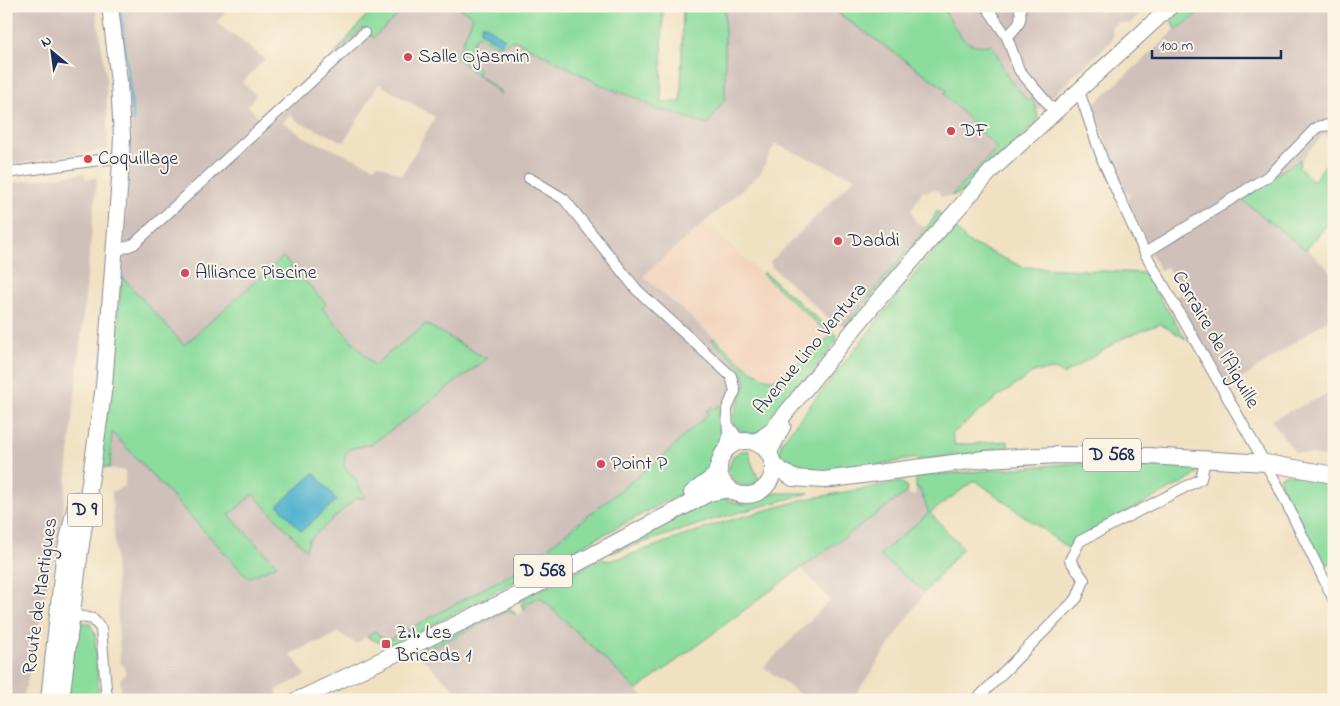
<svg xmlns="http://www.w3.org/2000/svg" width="1340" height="706" font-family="'Indie Flower',sans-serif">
	<rect width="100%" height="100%" fill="#fcf5e5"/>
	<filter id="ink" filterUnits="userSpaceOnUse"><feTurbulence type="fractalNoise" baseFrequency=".02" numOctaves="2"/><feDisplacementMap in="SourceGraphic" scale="10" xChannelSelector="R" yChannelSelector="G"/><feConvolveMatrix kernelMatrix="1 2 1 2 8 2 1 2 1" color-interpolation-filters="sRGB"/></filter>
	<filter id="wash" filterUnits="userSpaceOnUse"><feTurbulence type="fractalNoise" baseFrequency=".0096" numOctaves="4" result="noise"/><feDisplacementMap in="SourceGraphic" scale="20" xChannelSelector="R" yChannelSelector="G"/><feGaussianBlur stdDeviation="1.12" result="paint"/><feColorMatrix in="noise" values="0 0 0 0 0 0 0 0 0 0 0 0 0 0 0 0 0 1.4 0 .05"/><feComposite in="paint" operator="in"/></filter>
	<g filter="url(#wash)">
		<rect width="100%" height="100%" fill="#f0e1c2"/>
		<path fill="#f2d4be" d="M 704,222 L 831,336 L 777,379 L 773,380 L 756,374 L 643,276 Z"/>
		<path fill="#cfc0ba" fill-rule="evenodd" d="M 6,6 L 95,6 L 106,75 L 108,149 L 6,166 Z
			M 120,6 L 229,6 L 217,23 L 265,59 L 242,83 L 256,95 L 248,105 L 261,120 L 363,28 L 373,38 L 408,6 L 458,6 L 473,17 L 456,58 L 501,94 L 502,92 L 477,74 L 480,70 L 466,56 L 477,35 L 504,45 L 514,39 L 605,87 L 639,99 L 657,110 L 680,115 L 683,6 L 1150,6 L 1129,24 L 1117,22 L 1111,28 L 1113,37 L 1110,42 L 997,148 L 951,196 L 941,197 L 938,191 L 933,189 L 928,192 L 923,191 L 911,210 L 916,222 L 925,228 L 845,325 L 835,324 L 772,267 L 770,262 L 855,178 L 775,144 L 760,174 L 643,276 L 756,374 L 714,409 L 706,412 L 708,414 L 663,456 L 522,568 L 385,642 L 375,631 L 356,644 L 338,632 L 321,642 L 317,642 L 290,654 L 306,675 L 276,690 L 279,697 L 273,700 L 125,700 L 122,697 L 120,679 L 126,674 L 124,666 L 120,662 L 112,492 L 125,486 L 125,471 L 110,468 L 112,431 L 248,578 L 276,565 L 229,515 L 253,494 L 306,549 L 309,540 L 356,498 L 365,497 L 356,480 L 344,466 L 345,455 L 349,449 L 357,447 L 487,359 L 426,324 L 374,365 L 322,308 L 325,305 L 283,257 L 184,345 L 122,277 L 131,131 ZM 379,84 L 435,117 L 402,175 L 378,164 L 374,167 L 304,137 L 283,122 L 290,115 L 299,122 L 344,142 Z
			M 1209,6 L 1334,6 L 1334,140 L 1324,134 L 1301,160 L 1294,161 L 1270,182 L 1242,200 L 1302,248 L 1307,249 L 1334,274 L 1334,315 L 1227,389 L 1175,297 L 1182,293 L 1167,267 L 1160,270 L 1153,257 L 1127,198 L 1131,194 L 1125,192 L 1093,105 L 1176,30 Z
			M 84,173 L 86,179 L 97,178 L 63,514 L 23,700 L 6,700 L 6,184 Z
			M 1334,391 L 1334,459 L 1295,452 L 1271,420 Z
			M 916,488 L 919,488 L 929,513 L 879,555 L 925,592 L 852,700 L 807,700 L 764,667 L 830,600 L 801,568 L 906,493 L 915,496 Z
			M 540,597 L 647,700 L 466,700 L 422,658 L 425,651 L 509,610 L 516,615 L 525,611 L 524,604 Z"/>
		<path fill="#8bdc9d" stroke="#53867e" d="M 374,6 L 408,6 L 373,38 L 363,28 L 334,55 Z
			M 458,6 L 663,6 L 661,102 L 681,102 L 683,6 L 725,6 L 725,99 L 707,125 L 675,113 L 657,110 L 639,99 L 605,87 L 515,40 L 497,46 L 477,35 L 466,56 L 480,70 L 477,74 L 502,92 L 501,94 L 456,58 L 473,17 Z
			M 828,6 L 942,6 C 956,28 962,52 992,44 L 1007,76 L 1028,101 L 1032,98 L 1038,115 L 1037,122 L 961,193 L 951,196 L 997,148 L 944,94 L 947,90 Z
			M 1184,6 L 1209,6 L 1176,30 L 1171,21 Z
			M 1334,154 L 1334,225 L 1330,221 L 1307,249 L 1303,248 L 1242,200 C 1254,193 1292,161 1301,160 L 1299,166 L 1313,181 Z
			M 937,210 L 941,216 L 939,219 L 847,326 L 845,325 L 934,218 Z
			M 953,226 L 968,242 L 1023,267 L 1144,273 L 1186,339 L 1160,324 L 1121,339 L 1063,375 L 1058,370 L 1036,371 L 999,396 L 952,434 L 955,445 L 1008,441 L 1008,449 L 917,460 L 916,458 C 890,462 811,481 789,469 C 778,463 779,451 782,441 Z
			M 283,257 L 326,304 L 322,308 L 374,365 L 426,324 L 487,359 L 372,444 L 349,449 L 345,455 L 344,466 L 356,480 L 365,498 L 356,498 L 309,540 L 306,550 L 253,494 L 229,515 L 277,565 L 248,578 L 112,432 L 110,468 L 97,466 L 111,380 L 122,277 L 184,345 Z
			M 764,272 L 835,334 L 837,340 L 768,428 L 756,434 C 710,430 747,400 745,381 C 743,360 722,355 712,339 L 714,338 C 728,350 758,383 777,379 L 831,336 L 762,274 Z
			M 720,404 L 718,418 L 724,435 L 723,440 L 713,456 L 711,468 L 699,484 L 395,645 L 383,644 L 367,637 L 375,631 L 385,642 L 522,568 L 663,456 L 708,414 L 706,411 L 712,407 L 714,409 Z
			M 741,451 L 749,451 L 751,461 L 759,480 L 749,487 L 735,483 L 728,471 L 733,456 Z
			M 1079,463 L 1195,466 L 1198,472 L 1193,477 L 1084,535 L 1069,549 L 975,480 L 930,513 L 963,548 L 925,592 L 879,555 L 929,513 L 919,488 L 916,488 L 916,479 L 920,476 Z
			M 1288,474 L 1334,482 L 1334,563 L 1323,564 L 1280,483 L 1280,477 Z
			M 901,482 L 907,487 L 906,493 L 801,568 L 637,690 L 540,597 L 525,604 L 525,611 L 521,605 L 523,599 L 600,559 L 609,561 L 624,557 L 717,524 L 806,499 Z
			M 775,493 L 809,493 L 712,520 L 611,553 L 710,498 C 725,496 727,501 741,504 C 754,507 764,497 775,493 Z
			M 510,607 L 516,615 L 509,610 L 425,651 L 422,658 L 424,645 Z
			M 80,621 L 90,624 L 95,634 L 99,700 L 67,700 L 77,623 Z"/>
		<path fill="#51b2cf" stroke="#367096" d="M 482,25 L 485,25 L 505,39 L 500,44 L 480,32 Z
			M 314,473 L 337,500 L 301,531 L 278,505 Z"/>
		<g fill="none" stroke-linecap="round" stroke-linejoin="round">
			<path stroke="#51b2cf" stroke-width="2.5" d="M 120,6 L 133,121"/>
		</g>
	</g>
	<g filter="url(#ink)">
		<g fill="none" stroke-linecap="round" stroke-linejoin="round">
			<defs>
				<path id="street" d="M 986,6 L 1007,37 L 1019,70 L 1055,112
					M 1007,37 C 1017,27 1024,21 1019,6
					M 1079,91 L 1103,161 L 1145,253 L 1277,484 L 1334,600
					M 6,173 L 121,157
					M 529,178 L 564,199 L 637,290 L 731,376 L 735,391 L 727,409 L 728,435 L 724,452
					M 114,252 L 134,244 L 364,33
					M 1145,253 L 1270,175 L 1315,129 L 1320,126 L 1334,125
					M 728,425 L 737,437 L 745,441
					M 68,614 L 93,619 L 101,629 L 107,700
					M 976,700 L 1077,598 L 1084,580 L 1070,560 L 1080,541 L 1201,479 L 1205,460"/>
				<path id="secondary" d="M 752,442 L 760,439 L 772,430 L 872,307 L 991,171 L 1171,6
					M 769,453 L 783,426"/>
				<path id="primary" d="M719 468a27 27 0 1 1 54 0a27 27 0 1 1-54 0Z
					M 773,465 L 793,478 L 824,480 L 984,459 L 1059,455 L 1148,456 L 1266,463 L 1334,475
					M 692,493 L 715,476 L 720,461
					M 49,700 L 64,557 L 77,500
					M 61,700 L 78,565 L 104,386 L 120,178 L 122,137 L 119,82 L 110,6
					M 298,700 L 514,597 L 709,493 L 730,489"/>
			</defs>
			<use href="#street" stroke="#868890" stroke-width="12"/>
			<use href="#secondary" stroke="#868890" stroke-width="17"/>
			<use href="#primary" stroke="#868890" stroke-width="18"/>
			<use href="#street" stroke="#fff" stroke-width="10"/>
			<use href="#secondary" stroke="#fff" stroke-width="15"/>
			<use href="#primary" stroke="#fff" stroke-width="16"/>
		</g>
	</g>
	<g fill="#d1495b" stroke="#fcf5e5" stroke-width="2">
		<circle cx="408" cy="57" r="5"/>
		<circle cx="951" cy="131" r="5"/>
		<circle cx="88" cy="159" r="5"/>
		<circle cx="838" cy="241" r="5"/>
		<circle cx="185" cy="273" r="5"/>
		<circle cx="601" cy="464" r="5"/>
		<rect x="381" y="639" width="10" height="10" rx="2.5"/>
	</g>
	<g text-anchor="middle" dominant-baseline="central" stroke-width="4" stroke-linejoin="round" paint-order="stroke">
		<g fill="#fcf5e5" stroke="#5e6a86" stroke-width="1">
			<rect x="1083" y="438.5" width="58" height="33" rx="4"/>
			<rect x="67.5" y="493.5" width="35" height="33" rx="4"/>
			<rect x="514" y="554.5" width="58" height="33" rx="4"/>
		</g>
		<g font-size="19" font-weight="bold" fill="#1b2f5e">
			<text x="1112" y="455">D 568</text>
			<text x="85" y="510">D 9</text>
			<text x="543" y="571">D 568</text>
		</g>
		<g font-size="20" fill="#1b2f5e" stroke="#fcf5e5" text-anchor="start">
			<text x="418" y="57">Salle Ojasmin</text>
			<text x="961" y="131">DF</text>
			<text x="98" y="159">Coquillage</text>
			<text x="848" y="241">Daddi</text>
			<text x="195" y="273">Alliance Piscine</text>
			<text x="611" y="464">Point P</text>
			<text x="396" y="633">Z.I. Les<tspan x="396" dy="23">Bricads 1</tspan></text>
		</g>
		<g font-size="20" fill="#1b2f5e" stroke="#fcf5e5">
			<text transform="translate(1215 340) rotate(60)">Carraire de l'Aiguille</text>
			<text transform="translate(811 349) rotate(-50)">Avenue Lino Ventura</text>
			<text transform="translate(41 596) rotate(-82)">Route de Martigues</text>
		</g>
	</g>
	<rect width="1340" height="706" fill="none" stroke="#fcf5e5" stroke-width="25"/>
	<g transform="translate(52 52) rotate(331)" stroke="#fcf5e5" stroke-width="4" paint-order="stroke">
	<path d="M0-4L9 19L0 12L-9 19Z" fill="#1b2f5e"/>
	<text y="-8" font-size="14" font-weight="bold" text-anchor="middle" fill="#1b2f5e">N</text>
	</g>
	<path d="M1152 50v8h129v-8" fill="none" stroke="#1b2f5e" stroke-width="2.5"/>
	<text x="1160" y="50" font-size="15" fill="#1b2f5e" stroke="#fcf5e5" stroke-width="4" paint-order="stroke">100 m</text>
</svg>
